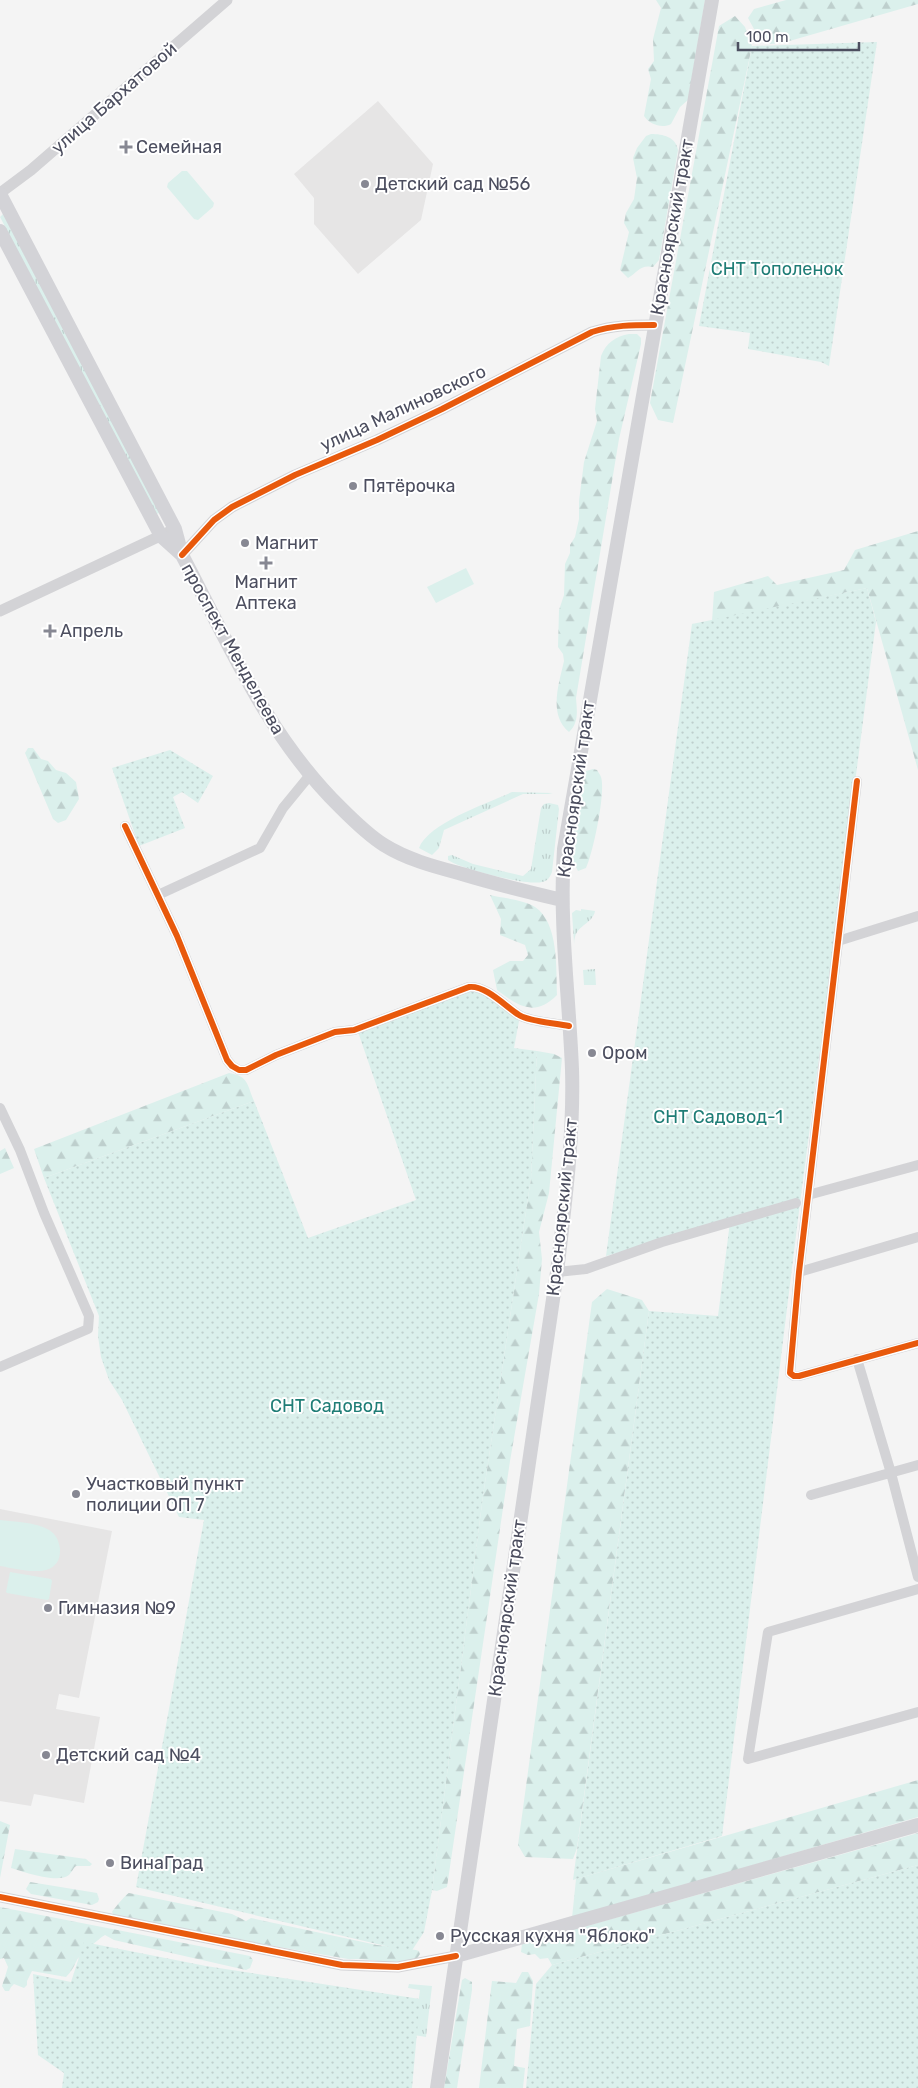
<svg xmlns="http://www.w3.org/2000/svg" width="918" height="2088" font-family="Rubik,sans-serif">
	<defs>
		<pattern id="grass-tufts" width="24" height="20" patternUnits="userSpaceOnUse" patternTransform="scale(1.25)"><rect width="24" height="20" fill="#dbf0ec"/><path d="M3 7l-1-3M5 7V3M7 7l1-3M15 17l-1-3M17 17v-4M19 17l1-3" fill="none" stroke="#becfcd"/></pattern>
		<pattern id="forest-firs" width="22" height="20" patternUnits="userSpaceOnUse" patternTransform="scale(1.25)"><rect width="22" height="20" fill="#dbf0ec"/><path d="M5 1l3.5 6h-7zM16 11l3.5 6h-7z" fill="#becfcd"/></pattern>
		<pattern id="garden-dots" width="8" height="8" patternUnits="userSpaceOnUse" patternTransform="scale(1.25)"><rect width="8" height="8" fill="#dbf0ec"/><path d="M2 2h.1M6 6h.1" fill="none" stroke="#becfcd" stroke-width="1.8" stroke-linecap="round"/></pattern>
	</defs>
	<rect width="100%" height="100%" fill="#f4f4f4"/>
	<path fill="#e6e5e5" d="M 378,101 L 433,164 L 421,220 L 358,274 L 314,224 L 314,198 L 294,174 Z
		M 0,1509 L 112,1531 L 79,1698 L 59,1694 L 56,1709 L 100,1717 L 84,1803 L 34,1794 L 31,1806 L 0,1801 Z"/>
	<path fill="url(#grass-tufts)" d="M 3,214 L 160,513 L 156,514 L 0,217 Z
		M 512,792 L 553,793 L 548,794 L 523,794 L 444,830 L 439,848 L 432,855 L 419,848 C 428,823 488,803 512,792 Z
		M 549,803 L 558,805 L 559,809 L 552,872 C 550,877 548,881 542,882 C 528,886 460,869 448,860 L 448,856 L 452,855 L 473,864 L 523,876 L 531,869 L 541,808 L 544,804 Z
		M 581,909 L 595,911 C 593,923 578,925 575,937 C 573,943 575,951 575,958 L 572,913 L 576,910 L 581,911 Z
		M 595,969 L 596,985 L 584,985 L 583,970 Z
		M 409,1984 L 432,1986 L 426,2037 L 414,2035 L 420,1990 L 408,1988 Z"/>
	<path fill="url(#forest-firs)" d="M 656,0 L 705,0 L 688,100 L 680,107 L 671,124 C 662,129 649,124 644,116 L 651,79 L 648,69 L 654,61 L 653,39 L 661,8 Z
		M 786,0 L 918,0 L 918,4 L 786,42 L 771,44 L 760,40 L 748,18 L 754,9 Z
		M 735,16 L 745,27 L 752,46 L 673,423 L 658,420 L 650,403 L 719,26 Z
		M 651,134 C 663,134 676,137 678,150 L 659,260 L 653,267 C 640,264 637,273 628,278 L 620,270 L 629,232 L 624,223 L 626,213 L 634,199 L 637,178 L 633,158 L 637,148 L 646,136 Z
		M 629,334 L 637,334 L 641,338 L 641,344 L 619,439 L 576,698 C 577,710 579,723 569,732 C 548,714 559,684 564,661 L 563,654 L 558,647 L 559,610 L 564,595 L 565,564 L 570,553 L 570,545 L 575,537 L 579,519 L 579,501 L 584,462 L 597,421 L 595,409 L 601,356 C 606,343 616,336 629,334 Z
		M 918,531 L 918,770 L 867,588 L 712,621 L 714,592 L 768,576 L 777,585 L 844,570 L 855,550 Z
		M 28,748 L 33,748 L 41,759 L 48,761 L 56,770 L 66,773 L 76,782 L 79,799 L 66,820 L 58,823 L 53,819 L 25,753 Z
		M 593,769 L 597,770 C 598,772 600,774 601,777 C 606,792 593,853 586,868 L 578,871 C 564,844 572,830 579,803 C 581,793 581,782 583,772 Z
		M 490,895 C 502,898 525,900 535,907 C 559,923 556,969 557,995 C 535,1017 519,1007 497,990 L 493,970 L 510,961 L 523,961 L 528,955 L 525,945 L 500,935 L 501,919 Z
		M 537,1051 L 554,1054 L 562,1058 L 549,1193 L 539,1232 L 542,1259 L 539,1294 L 510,1461 L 447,1887 L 437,1891 L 432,1890 L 483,1496 L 531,1178 Z
		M 229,1073 C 249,1076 247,1085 254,1101 L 44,1178 L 34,1149 Z
		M 5,1148 L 14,1168 L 0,1174 L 0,1151 Z
		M 607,1289 L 642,1300 L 649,1311 L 577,1848 L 573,1859 L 525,1857 L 518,1845 L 592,1302 Z
		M 918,1780 L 918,1817 L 572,1918 L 576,1879 Z
		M 0,1821 L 10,1825 L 0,1878 Z
		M 918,1833 L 918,1865 L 552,1965 L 548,1958 L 540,1959 L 535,1954 L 528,1955 L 521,1952 L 522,1944 Z
		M 15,1849 L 86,1859 L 92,1864 L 90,1866 L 76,1866 C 73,1868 72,1872 69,1875 C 58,1884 24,1872 11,1868 Z
		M 30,1882 L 97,1893 L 99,1899 L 98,1902 L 92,1905 L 31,1894 L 26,1889 Z
		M 129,1893 L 232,1914 L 246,1921 L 251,1918 L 377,1945 L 416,1950 L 419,1951 L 420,1954 L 416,1960 L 387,1962 L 361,1959 L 348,1959 L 116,1918 L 112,1912 C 114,1909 126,1894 129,1893 Z
		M 0,1907 L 250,1956 L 253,1960 L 250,1968 L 246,1970 L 114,1940 L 105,1935 C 102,1936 79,1956 77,1960 C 74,1966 72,1971 66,1977 L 32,1971 L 27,1981 L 27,1985 L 24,1988 L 14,1984 L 11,1987 L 9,1991 L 5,1991 L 2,1986 L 8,1967 L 4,1958 L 0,1959 Z
		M 522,1972 L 528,1972 L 533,1981 L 530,2026 L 517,2029 L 514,2066 L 525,2068 L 523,2088 L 479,2088 L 492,1981 L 516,1983 Z
		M 465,1978 L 472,1982 L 472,1990 L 457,2088 L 444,2088 L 462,1980 Z"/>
	<path fill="url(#garden-dots)" d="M 877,42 L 829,366 L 821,362 L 748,349 L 750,333 L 699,326 L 752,46 Z
		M 867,588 L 876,622 L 800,1203 L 722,1836 L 573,1880 L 649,1311 L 718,1316 L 730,1222 L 606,1256 L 692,624 Z
		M 170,750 L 213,776 L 198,803 L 182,792 L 173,797 L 185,828 L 139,846 L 112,768 Z
		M 472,989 C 489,997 508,1005 519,1021 L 514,1048 L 537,1051 L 531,1178 L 483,1496 L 432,1890 L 424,1932 L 411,1952 L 136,1887 L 204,1520 L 179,1517 L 122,1400 L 109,1380 L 101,1357 L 98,1336 L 99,1316 L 44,1178 L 254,1101 L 308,1238 L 416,1200 L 358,1032 Z
		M 918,1865 L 918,2088 L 526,2088 L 536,1984 L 552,1965 Z
		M 84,1942 L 206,1966 L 420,1999 L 412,2088 L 62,2088 L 64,2073 L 38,2055 L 33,1974 L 71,1982 Z"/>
	<path fill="#dbf0ec" d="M 182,171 L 187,171 L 214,203 L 213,207 L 198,220 L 194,219 L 167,187 L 168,183 Z
		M 466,568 L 474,584 L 436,603 L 427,587 Z
		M 0,1520 C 15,1522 36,1522 49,1530 C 56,1534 59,1541 60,1549 C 61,1582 19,1569 0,1566 Z
		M 10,1572 L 51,1579 L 52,1581 L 49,1599 L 47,1600 L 7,1593 L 6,1592 Z"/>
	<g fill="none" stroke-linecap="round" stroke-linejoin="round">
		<path stroke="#d3d3d6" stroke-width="10" d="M 857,781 L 799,1272 L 790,1373 L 794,1376 L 799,1376 L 918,1343
			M 125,826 L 177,936 L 227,1060 L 232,1066 L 239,1070 L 246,1070 L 276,1055 L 335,1032 L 354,1030 L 469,987 C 486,985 506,1007 519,1015 C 530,1022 556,1023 569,1026
			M 158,895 L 260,848 L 283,808 L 310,775
			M 838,941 L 918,916
			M 0,1108 L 20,1150 L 44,1213 L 89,1316 L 88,1329 L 0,1367
			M 808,1195 L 918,1165
			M 557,1272 L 586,1269 L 662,1242 L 796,1203
			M 799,1272 L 918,1237
			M 857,1359 L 891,1473 L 918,1577
			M 811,1495 L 918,1465
			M 918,1589 L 768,1632 L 748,1759 L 918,1712"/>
		<path stroke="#d3d3d6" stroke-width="11" d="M 0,193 L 31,170 L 227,0
			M 182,555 L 214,520 L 232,507 L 295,475 L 377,440 L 442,409 L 592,332 C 613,325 633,325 654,325
			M 0,611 L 175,529
			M 0,1897 L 342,1965 L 398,1967 L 456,1956"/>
		<path stroke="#d3d3d7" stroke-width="14" d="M 0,194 L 175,529 L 182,555 C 229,644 268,737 341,808 C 354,821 368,835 384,845 C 408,860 436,867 462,874 C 495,884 528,892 562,900
			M 0,231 L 161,536 L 181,554
			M 456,1956 L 918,1825
			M 437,2088 L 557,1272 C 565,1204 574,1137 572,1069 C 569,995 559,923 564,849 L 712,0"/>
		<defs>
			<path id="cycleway" d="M 182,555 L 214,520 L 232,507 L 295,475 L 377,440 L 442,409 L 592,332 C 613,325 633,325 654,325
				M 857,781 L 799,1272 L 790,1373 L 794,1376 L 799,1376 L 918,1343
				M 125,826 L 177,936 L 227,1060 L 232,1066 L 239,1070 L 246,1070 L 276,1055 L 335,1032 L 354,1030 L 469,987 C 486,985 506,1007 519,1015 C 530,1022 556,1023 569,1026
				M 0,1897 L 342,1965 L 398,1967 L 456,1956"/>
		</defs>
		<use href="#cycleway" stroke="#fff" stroke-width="9"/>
		<use href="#cycleway" stroke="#e8590c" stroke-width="6"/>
	</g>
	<g fill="#878893" stroke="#fff" stroke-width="2">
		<path d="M123.5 139.5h5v5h5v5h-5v5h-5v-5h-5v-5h5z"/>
		<circle cx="365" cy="184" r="5"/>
		<circle cx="353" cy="486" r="5"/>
		<circle cx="245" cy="543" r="5"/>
		<path d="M263.5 555.5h5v5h5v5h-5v5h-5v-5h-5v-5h5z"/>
		<path d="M47.5 623.5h5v5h5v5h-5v5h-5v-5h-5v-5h5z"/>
		<circle cx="592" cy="1053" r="5"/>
		<circle cx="76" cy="1494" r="5"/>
		<circle cx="48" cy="1608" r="5"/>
		<circle cx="46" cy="1755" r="5"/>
		<circle cx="110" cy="1863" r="5"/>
		<circle cx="440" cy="1936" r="5"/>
	</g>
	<g text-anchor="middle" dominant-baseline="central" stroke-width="4" stroke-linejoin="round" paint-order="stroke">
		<g font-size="18" fill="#4c4e5f" stroke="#fff">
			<text transform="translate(114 98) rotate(-41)">улица Бархатовой</text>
			<text transform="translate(672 227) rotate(-80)">Красноярский тракт</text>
			<text transform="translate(403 408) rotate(-25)">улица Малиновского</text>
			<text transform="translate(233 649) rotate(61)">проспект Менделеева</text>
			<text transform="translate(576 789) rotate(-82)">Красноярский тракт</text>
			<text transform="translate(562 1207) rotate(-84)">Красноярский тракт</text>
			<text transform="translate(507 1608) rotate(-82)">Красноярский тракт</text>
		</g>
		<g font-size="18" fill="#4c4e5f" stroke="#fff" text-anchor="start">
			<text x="136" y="147">Семейная</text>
			<text x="375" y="184">Детский сад №56</text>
			<text x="363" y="486">Пятёрочка</text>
			<text x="255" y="543">Магнит</text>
			<text x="266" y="582" text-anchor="middle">Магнит<tspan x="266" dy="21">Аптека</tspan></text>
			<text x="60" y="631">Апрель</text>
			<text x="602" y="1053">Ором</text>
			<text x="86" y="1484">Участковый пункт<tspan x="86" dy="21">полиции ОП 7</tspan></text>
			<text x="58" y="1608">Гимназия №9</text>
			<text x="56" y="1755">Детский сад №4</text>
			<text x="120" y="1863">ВинаГрад</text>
			<text x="450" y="1936">Русская кухня "Яблоко"</text>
		</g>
		<g font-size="18" fill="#1f7d76" stroke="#fff">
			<text x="777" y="269">СНТ Тополенок</text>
			<text x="718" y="1117">СНТ Садовод-1</text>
			<text x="327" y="1406">СНТ Садовод</text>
		</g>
	</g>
	<path d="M738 42v8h121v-8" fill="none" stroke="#4c4e5f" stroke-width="2.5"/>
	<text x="746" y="42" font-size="15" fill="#4c4e5f" stroke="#ffffff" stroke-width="4" paint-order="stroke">100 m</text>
</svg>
